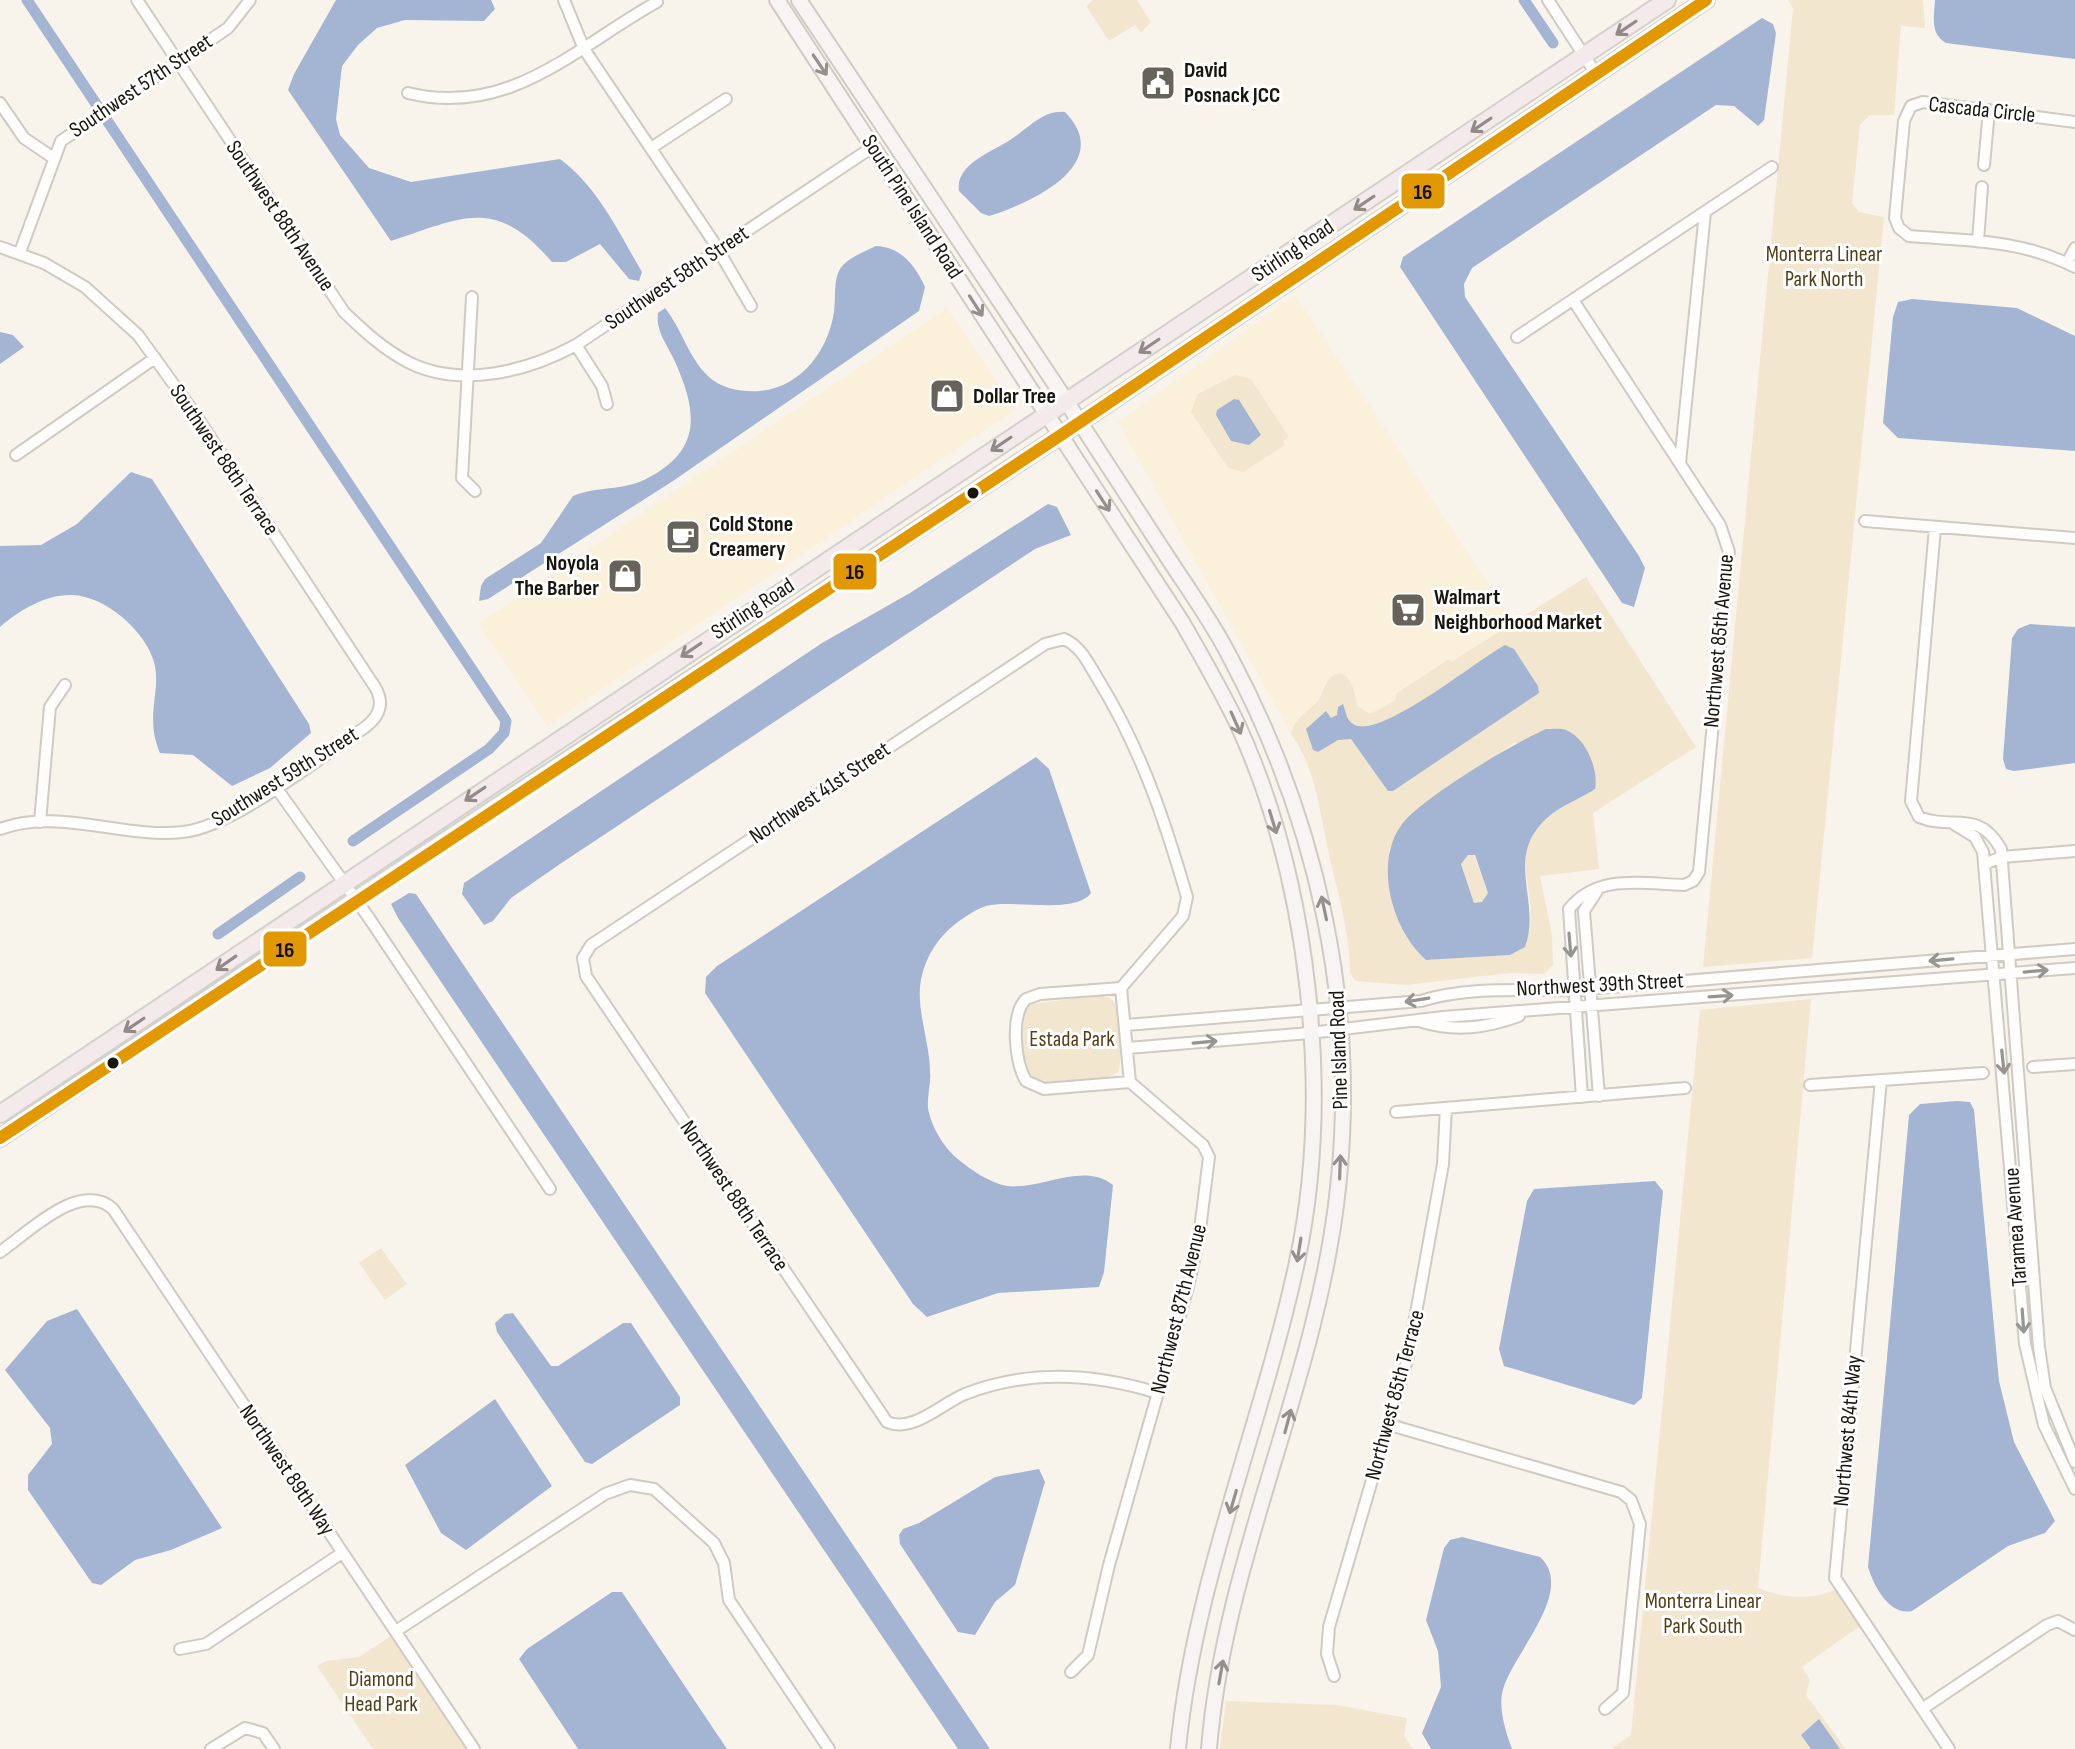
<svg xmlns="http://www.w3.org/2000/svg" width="2075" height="1749" font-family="'Sofia Sans Condensed',sans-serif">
	<rect width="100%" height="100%" fill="#f8f4ec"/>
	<path fill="#fbf0da" d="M 1295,295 L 1514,622 L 1450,662 L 1448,660 L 1397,694 L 1395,701 L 1370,715 L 1357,706 L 1352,684 L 1347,677 L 1336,675 L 1330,678 L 1313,706 L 1297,718 L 1291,734 L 1118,422 Z
		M 947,308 L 1016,409 L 547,726 L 478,624 Z"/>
	<path fill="#f2e6cf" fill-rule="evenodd" d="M 1093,0 L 1137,0 L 1151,22 L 1141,33 L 1135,25 L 1109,41 L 1086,6 Z
		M 1788,0 L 1923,0 L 1925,28 L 1901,26 L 1894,115 L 1870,115 L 1860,125 L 1852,203 L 1859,212 L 1884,217 L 1812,958 L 1703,967 L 1793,8 Z
		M 1235,375 L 1251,379 L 1289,437 L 1283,441 L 1285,445 L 1243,472 L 1228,468 L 1191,412 L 1198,394 Z
		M 1586,577 L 1696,747 L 1593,813 L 1599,869 L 1540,876 L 1552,935 L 1553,965 L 1544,974 L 1510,973 L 1406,985 L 1355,981 L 1350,973 C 1350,930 1336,888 1327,845 C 1319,807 1315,767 1291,734 C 1295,716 1308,713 1319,699 C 1323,693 1326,680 1332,676 C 1350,665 1356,695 1357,706 L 1370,714 L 1395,701 L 1396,694 L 1449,659 L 1451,662 ZM 1515,742 L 1585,796 C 1482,839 1549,882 1525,947 L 1510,955 L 1426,960 L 1393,908 L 1389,850 L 1402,824 Z
		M 1468,855 L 1474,855 L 1488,893 L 1482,902 L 1474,904 L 1461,863 Z
		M 1102,995 C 1106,996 1110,997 1113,1001 C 1121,1009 1123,1062 1118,1072 C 1104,1083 1048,1086 1032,1079 C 1021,1064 1017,1018 1029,1004 Z
		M 1811,999 L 1758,1588 C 1783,1598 1810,1601 1835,1590 L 1860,1626 L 1802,1667 L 1810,1680 L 1806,1695 L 1846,1749 L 1611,1749 L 1631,1735 L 1700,1010 Z
		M 381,1248 L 407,1284 L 385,1300 L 359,1263 Z
		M 391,1636 L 466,1749 L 373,1749 L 317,1666 L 326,1661 L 359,1657 Z
		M 1226,1701 L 1336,1705 L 1407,1718 L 1404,1736 L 1413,1749 L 1220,1749 Z"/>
	<path fill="#a4b5d4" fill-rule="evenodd" d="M 336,0 L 491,0 L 495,9 L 484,21 L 405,20 L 377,28 L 358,45 L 342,66 L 336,119 L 340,135 L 369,168 L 411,182 L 560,159 C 598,187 619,233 642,272 L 639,281 L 629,279 L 600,244 L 566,262 L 552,262 C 495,196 464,217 391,241 L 288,90 L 294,74 Z
		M 1935,0 L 2075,0 L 2075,59 L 1946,43 C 1930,34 1934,17 1935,0 Z
		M 1762,18 L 1773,24 L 1776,33 L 1764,120 L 1758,126 L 1734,106 L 1716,105 L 1472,268 L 1464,284 L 1465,297 L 1639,556 L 1645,568 L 1634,607 L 1622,603 L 1400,267 L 1403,257 Z
		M 1065,112 C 1116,164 1031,203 989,216 L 981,213 L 959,191 C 955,164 992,152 1010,140 C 1028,129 1042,110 1065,112 Z
		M 876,246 C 901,247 915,265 925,287 L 919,311 L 673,481 L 488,599 L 479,601 L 481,586 L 485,579 L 541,543 L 573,496 C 596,486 623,491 646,479 C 701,451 698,414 676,364 C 669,347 655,332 658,313 L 665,308 C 682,329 688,357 708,376 C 721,389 742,392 760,391 C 801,387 828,351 834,312 C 836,298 833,281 840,269 C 847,258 864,252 876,246 Z
		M 1912,299 L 2017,308 L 2075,336 L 2075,451 L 1898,438 L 1883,423 L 1893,317 L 1898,302 Z
		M 0,332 L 13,335 L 24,347 L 0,364 Z
		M 1234,399 L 1239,400 L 1261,435 L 1249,445 L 1231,441 L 1216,415 L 1217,410 Z
		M 131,472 L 152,479 L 309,724 L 311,733 L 270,768 L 232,786 L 193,755 L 160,753 C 144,715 162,692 154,662 C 145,631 106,596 72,595 C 46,594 18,611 0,627 L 0,546 L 41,545 L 77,524 Z
		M 1048,504 L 1057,507 L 1071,535 L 1035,549 L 560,864 L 511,898 L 493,921 L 484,925 L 462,894 L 464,883 L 822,643 L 910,593 Z
		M 2030,624 L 2075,627 L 2075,763 L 2014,771 L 2006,769 L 2003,759 L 2012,638 L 2018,629 Z
		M 1505,645 L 1514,649 L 1538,686 L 1539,693 L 1393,791 L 1388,791 L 1351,739 L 1338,740 L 1318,752 L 1313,750 L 1306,729 L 1326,711 L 1331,718 L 1337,715 L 1338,707 L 1343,704 C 1346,712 1346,721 1355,725 C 1382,738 1477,660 1505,645 Z
		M 1546,729 C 1552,729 1561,728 1566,730 C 1586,738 1599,770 1595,789 C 1579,800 1561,805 1547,818 C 1503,858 1542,901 1525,947 L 1510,955 L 1426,960 C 1392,930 1373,863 1402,824 C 1423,797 1514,743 1546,729 ZM 1468,855 L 1475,855 L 1488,893 L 1482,902 L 1474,903 L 1461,864 Z
		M 1036,757 L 1049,769 L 1091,893 C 1075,915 1013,899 986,906 C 976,909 963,918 954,925 C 938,938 927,955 922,975 C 914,1005 930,1041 930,1072 C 931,1084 927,1097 928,1108 C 931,1127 945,1149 959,1160 C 971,1170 990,1183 1007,1186 C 1041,1190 1084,1161 1113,1185 L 1104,1272 L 1099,1287 L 998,1293 L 927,1317 L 913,1304 L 705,993 L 706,977 L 717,966 Z
		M 409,893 L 416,894 L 424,906 L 990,1749 L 958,1749 L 398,918 L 391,904 Z
		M 1957,1101 L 1970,1102 L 1974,1110 L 1999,1381 L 2014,1442 L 2055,1521 L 2045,1533 L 2008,1546 L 1912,1611 C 1890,1616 1874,1587 1868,1567 L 1909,1115 L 1920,1104 Z
		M 1655,1181 L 1663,1191 L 1642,1398 L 1634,1405 L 1504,1366 L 1499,1349 L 1527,1201 L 1534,1189 Z
		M 77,1309 L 222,1528 L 171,1550 L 135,1560 L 101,1585 L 92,1583 L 28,1490 L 28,1475 L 52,1444 L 50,1428 L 5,1370 L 47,1321 Z
		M 513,1313 L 551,1366 L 558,1366 L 623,1323 L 631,1323 L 680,1397 L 680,1405 L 592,1464 L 585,1462 L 497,1332 L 495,1323 L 505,1314 Z
		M 495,1399 L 552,1486 L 466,1550 L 441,1533 L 405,1465 Z
		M 1039,1469 L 1045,1482 L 1015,1585 L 995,1602 L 975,1635 L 958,1632 L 900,1544 L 899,1535 L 903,1529 L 919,1523 L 995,1477 Z
		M 1462,1537 L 1540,1557 C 1578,1592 1507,1659 1502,1694 C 1499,1711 1506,1733 1512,1749 L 1431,1749 L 1422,1733 L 1441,1687 L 1438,1651 L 1426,1620 L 1444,1548 L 1450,1540 Z
		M 612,1592 L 622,1592 L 727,1749 L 578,1749 L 519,1659 L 527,1649 Z
		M 1819,1719 L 1840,1749 L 1811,1749 L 1801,1735 Z"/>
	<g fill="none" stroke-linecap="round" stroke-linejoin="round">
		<path stroke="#a4b5d4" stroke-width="11" d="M 27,0 L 506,721 L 504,733 L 489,749 L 353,841
			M 1524,0 L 1553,43
			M 218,934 L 300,877"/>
		<defs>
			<path id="minor" d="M 137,0 L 344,312 C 364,331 383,349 408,362 C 461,389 528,371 576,345 L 874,146
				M 564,0 L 584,49 L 713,241 L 751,306
				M 1548,0 L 1596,74
				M 408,93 C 509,118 576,47 657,2
				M 0,103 L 24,138 L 52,157
				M 2075,122 L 1923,102 L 1911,106 L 1904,121 L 1895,218 L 1899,228 L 1909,236 C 1970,241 2019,239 2075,267
				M 651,148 L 726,99
				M 1984,165 L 1989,110
				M 1978,241 L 1982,187
				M 0,247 L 44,263 L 85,287 L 138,335 L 193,411 L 375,687 C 385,704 379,717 364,728 C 319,758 233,827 183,832 C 124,839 57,807 0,829
				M 20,252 L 61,141 L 228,28 L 250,0
				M 2067,263 L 2075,248
				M 472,297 L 462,478 L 475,491
				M 1573,300 L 1720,525 L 1729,552 L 1699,872 L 1693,881 L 1684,885 C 1643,884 1598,873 1569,909 L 1582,1097
				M 1517,337 L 1772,167
				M 576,345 L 602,386 L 607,404
				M 16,455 L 155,358
				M 1680,463 L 1705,212
				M 1865,521 L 2075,538
				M 1935,528 L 1911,801 L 1919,817 C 1953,831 1978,808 2001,849 L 2039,1347 L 2045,1388 L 2075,1462
				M 1064,639 C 1082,647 1089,665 1099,681 C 1141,749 1165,821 1187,897 L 1183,916 L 1121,988 L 1130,1082 L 1203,1145 L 1209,1157 L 1199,1238 L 1188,1287 L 1109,1565 L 1088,1655 L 1071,1672
				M 275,786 L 369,918 L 550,1189
				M 40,822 L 50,707 L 65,685
				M 1954,824 L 1975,837 L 1983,852 L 2025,1344 L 2044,1425 L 2075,1489
				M 1984,864 L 2002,857 L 2075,851
				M 1597,891 L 1584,911 L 1599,1096
				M 583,958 L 586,976 L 887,1422 C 913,1433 941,1404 965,1394 C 1029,1369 1094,1373 1158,1393
				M 583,958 L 591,945 L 1045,644 L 1064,639
				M 1121,988 L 1040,994 L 1026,999 C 1010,1015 1015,1062 1026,1081 L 1044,1089 L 1130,1082
				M 1422,1022 C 1456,1032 1486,1028 1519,1016
				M 1126,1025 L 1421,1001 C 1470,986 1522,991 1574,990 L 2075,949
				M 1128,1048 L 1310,1033 L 1443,1017 L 2075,968
				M 2033,1067 L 2075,1064
				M 1881,1080 L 1835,1578 L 1949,1749
				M 1810,1085 L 1983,1073
				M 1396,1112 L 1685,1088
				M 0,1252 C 28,1233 80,1179 113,1209 L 474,1749
				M 1390,1425 L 1621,1492 L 1631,1500 L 1640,1524 L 1623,1693 L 1605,1709
				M 396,1631 L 605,1494 L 630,1485 L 654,1489 L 714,1543 L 724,1563 L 729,1600 L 829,1749
				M 180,1649 L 206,1644 L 342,1553
				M 1334,1676 L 1327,1654 L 1329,1627 L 1408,1357 L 1443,1164 L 1446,1108
				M 1922,1709 L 2047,1625 L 2058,1621 L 2075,1630
				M 211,1749 L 245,1728 L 263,1733 L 274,1749"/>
			<path id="secondary" d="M 777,0 L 1182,622 C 1201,655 1220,688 1237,723 C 1309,879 1333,1093 1297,1262 C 1262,1425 1194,1582 1178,1749
				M 799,0 C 884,128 970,256 1055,384 C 1094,443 1132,502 1170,561 C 1191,593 1214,625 1231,659 C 1317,821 1358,1005 1338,1188 C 1318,1380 1224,1558 1209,1749"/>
			<path id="primary" d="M 0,1114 L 1667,0
				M 0,1138 L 355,900 L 1061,435 L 1706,0"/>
		</defs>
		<use href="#minor" stroke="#cfcac2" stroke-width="14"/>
		<use href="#secondary" stroke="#cfcac2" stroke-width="18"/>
		<use href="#primary" stroke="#d3d1cc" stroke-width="20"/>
		<use href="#minor" stroke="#fefdfc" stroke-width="10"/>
		<use href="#secondary" stroke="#f9f4f4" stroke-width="14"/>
		<use href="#primary" stroke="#f4eaeb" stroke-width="16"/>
		<defs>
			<path id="bus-1" d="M 0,1138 L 1061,435 L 1706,0"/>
		</defs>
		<use href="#bus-1" stroke="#fff" stroke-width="18"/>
		<use href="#bus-1" stroke="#e19801" stroke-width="12"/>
	</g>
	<defs><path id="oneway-shaft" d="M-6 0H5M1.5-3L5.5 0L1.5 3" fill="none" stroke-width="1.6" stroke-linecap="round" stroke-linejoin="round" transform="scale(2)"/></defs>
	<g stroke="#918a87">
		<use href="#oneway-shaft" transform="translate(1626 28) rotate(146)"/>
		<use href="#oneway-shaft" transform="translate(1481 125) rotate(146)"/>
		<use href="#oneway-shaft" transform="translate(1364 203) rotate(146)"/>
		<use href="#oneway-shaft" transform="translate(1149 346) rotate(146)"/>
		<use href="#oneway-shaft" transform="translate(1001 444) rotate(146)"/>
		<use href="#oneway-shaft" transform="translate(691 650) rotate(146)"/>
		<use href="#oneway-shaft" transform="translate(475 794) rotate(146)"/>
		<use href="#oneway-shaft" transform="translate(226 963) rotate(145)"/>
		<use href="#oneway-shaft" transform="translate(134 1025) rotate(146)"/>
	</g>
	<g stroke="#94908c">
		<use href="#oneway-shaft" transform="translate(820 65) rotate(56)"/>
		<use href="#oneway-shaft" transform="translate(976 306) rotate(57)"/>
		<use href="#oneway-shaft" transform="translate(1103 501) rotate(57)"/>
		<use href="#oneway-shaft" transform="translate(1236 723) rotate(66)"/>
		<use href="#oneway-shaft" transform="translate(1273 822) rotate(73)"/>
		<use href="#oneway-shaft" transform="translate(1324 908) rotate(-102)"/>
		<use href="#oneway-shaft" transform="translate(1340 1167) rotate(-88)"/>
		<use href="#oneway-shaft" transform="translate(1299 1250) rotate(99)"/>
		<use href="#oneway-shaft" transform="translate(1288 1421) rotate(-75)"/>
		<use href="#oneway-shaft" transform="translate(1233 1502) rotate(106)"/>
		<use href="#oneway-shaft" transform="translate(1221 1672) rotate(-80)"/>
	</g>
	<g stroke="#979590">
		<use href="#oneway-shaft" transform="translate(1570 945) rotate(85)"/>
		<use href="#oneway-shaft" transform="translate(1941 960) rotate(175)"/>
		<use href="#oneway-shaft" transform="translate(2036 971) rotate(-5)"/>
		<use href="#oneway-shaft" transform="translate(1721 996) rotate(-4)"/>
		<use href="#oneway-shaft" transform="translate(1417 1000) rotate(171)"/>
		<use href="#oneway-shaft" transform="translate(1205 1042) rotate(-5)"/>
		<use href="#oneway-shaft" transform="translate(2003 1062) rotate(84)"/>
		<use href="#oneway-shaft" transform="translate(2023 1321) rotate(86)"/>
	</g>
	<defs>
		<symbol id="civic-square" viewBox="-11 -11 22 22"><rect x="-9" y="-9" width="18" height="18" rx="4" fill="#67635a" stroke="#fff"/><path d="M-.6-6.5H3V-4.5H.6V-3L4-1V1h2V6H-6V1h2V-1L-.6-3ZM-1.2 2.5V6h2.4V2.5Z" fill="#fff"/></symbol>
		<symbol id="shop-square" viewBox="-11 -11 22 22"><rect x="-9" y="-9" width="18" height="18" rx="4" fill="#67635a" stroke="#fff"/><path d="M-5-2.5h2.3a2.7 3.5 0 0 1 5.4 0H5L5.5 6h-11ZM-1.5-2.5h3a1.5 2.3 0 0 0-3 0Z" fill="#fff"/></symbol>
		<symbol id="cafe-square" viewBox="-11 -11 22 22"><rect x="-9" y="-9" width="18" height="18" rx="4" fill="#67635a" stroke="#fff"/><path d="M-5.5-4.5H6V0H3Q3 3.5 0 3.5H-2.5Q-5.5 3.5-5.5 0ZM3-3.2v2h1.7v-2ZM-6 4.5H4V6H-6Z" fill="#fff"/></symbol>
		<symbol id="supermarket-square" viewBox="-11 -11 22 22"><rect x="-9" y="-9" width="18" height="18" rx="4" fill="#67635a" stroke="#fff"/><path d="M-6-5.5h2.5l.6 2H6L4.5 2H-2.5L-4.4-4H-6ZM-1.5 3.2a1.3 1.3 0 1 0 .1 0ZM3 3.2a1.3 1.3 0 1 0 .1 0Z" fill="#fff"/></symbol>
	</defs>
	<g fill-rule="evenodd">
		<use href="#civic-square" x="1138" y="63" width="40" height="40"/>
		<use href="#shop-square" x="927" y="376" width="40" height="40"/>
		<use href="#cafe-square" x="663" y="517" width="40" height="40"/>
		<use href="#shop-square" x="605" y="556" width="40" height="40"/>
		<use href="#supermarket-square" x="1388" y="590" width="40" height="40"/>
	</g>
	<g fill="#19150c" stroke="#fff" stroke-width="3">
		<circle cx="973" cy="493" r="7"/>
		<circle cx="113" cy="1063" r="7"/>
	</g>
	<g text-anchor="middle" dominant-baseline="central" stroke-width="6" stroke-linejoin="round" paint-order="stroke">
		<g font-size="22" font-weight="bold" fill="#19150c" stroke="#fff" text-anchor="start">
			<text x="1184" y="70">David<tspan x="1184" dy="25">Posnack JCC</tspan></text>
			<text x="973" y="396">Dollar Tree</text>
			<text x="709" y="524">Cold Stone<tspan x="709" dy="25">Creamery</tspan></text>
			<text x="599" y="563" text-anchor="end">Noyola<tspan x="599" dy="25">The Barber</tspan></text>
			<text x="1434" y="597">Walmart<tspan x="1434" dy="25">Neighborhood Market</tspan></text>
		</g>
		<g font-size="22" fill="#19150c" stroke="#fff">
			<text transform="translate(141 86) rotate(-34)">Southwest 57th Street</text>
			<text transform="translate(1982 110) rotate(6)">Cascada Circle</text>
			<text transform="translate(912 207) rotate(57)">South Pine Island Road</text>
			<text transform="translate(280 216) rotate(56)">Southwest 88th Avenue</text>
			<text transform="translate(1293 251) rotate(-34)">Stirling Road</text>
			<text transform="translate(677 278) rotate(-34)">Southwest 58th Street</text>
			<text transform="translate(224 460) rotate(56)">Southwest 88th Terrace</text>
			<text transform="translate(753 609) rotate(-33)">Stirling Road</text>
			<text transform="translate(1719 641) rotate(-85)">Northwest 85th Avenue</text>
			<text transform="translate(285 777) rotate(-32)">Southwest 59th Street</text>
			<text transform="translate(820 793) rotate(-34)">Northwest 41st Street</text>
			<text transform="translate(1600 985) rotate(-3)">Northwest 39th Street</text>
			<text transform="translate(1339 1050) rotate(-92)">Pine Island Road</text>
			<text transform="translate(734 1196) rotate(56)">Northwest 88th Terrace</text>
			<text transform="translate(2016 1227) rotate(-94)">Taramea Avenue</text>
			<text transform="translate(1179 1309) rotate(-76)">Northwest 87th Avenue</text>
			<text transform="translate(1395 1395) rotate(-75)">Northwest 85th Terrace</text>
			<text transform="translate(1848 1431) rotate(-85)">Northwest 84th Way</text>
			<text transform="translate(287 1470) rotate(56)">Northwest 89th Way</text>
		</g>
		<g font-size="22" fill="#533f15" stroke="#fff">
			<text x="1824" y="254">Monterra Linear<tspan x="1824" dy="25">Park North</tspan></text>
			<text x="1072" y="1039">Estada Park</text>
			<text x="1703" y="1601">Monterra Linear<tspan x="1703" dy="25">Park South</tspan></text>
			<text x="381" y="1679">Diamond<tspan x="381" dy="25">Head Park</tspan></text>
		</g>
	</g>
	<g stroke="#fff" stroke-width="3">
		<rect x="1400" y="172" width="46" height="38" rx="8" fill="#e19801"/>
		<rect x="832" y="552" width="46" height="39" rx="8" fill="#e19801"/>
		<rect x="262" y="930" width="46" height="38" rx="8" fill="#e19801"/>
	</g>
	<g font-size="22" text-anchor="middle" font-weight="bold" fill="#111">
		<text x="1423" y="199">16</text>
		<text x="855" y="579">16</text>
		<text x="285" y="957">16</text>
	</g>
</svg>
